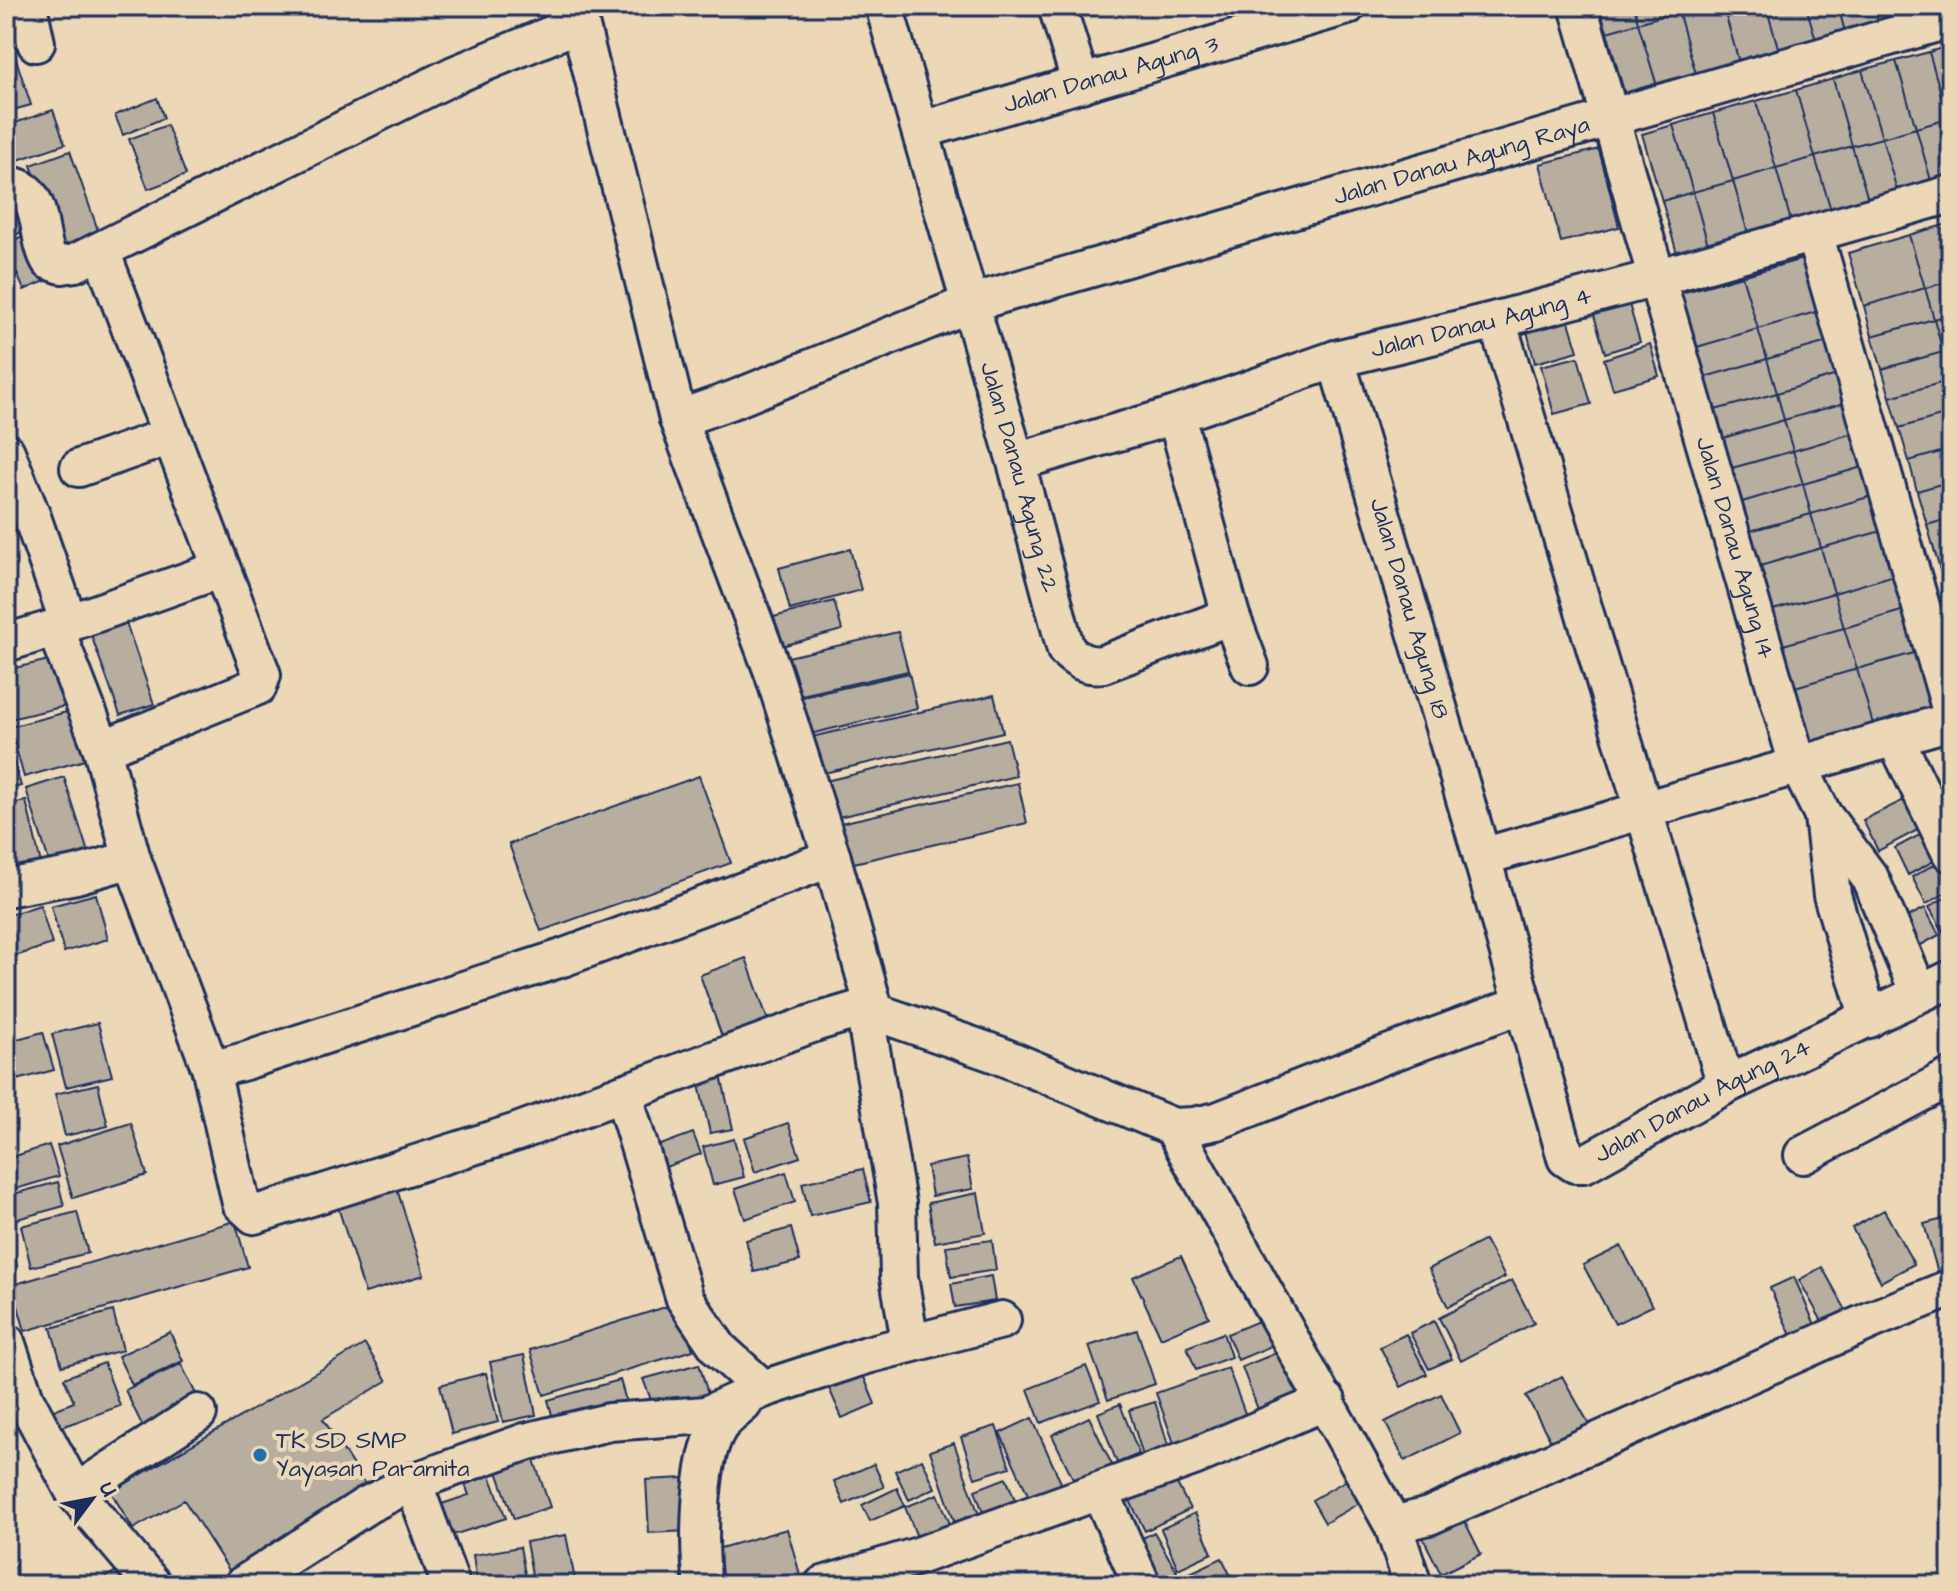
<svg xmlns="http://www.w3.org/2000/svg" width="1957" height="1591" font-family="'Architects Daughter',sans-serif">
	<rect width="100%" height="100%" fill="#ecd8b6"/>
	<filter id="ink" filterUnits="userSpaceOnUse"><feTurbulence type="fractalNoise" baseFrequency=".0125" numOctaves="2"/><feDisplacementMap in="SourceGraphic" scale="16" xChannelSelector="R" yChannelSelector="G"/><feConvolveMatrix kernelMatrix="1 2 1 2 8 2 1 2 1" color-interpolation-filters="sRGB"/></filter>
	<g filter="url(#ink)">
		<path fill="#b8aea0" stroke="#1b2f5e" stroke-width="2" d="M 1599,6 L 1634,6 L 1638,23 L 1607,32 Z
			M 1634,6 L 1676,6 L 1678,11 L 1638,23 Z
			M 1696,6 L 1723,6 L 1739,62 L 1696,74 L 1678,11 Z
			M 1723,6 L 1766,6 L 1779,51 L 1739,62 Z
			M 1766,6 L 1806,6 L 1816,40 L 1779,51 Z
			M 1806,6 L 1838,6 L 1845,32 L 1816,40 Z
			M 1838,6 L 1874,6 L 1879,23 L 1845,32 Z
			M 1874,6 L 1909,6 L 1911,13 L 1879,23 Z
			M 17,8 L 28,47 L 6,53 L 6,11 Z
			M 1678,11 L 1696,74 L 1657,86 L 1638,23 Z
			M 1638,23 L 1657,86 L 1625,95 L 1607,32 Z
			M 1951,45 L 1951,118 L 1948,119 L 1929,52 Z
			M 1929,52 L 1948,119 L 1916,128 L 1896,61 Z
			M 15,56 L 31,105 L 6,112 L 6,59 Z
			M 1896,61 L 1916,128 L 1882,138 L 1862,70 Z
			M 1862,70 L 1882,138 L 1852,146 L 1833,79 Z
			M 1833,79 L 1852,146 L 1815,157 L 1796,90 Z
			M 1796,90 L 1815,157 L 1776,168 L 1756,101 Z
			M 157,98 L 164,118 L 123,135 L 115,115 Z
			M 1756,101 L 1776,168 L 1733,181 L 1713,113 Z
			M 53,110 L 65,144 L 6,164 L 6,126 Z
			M 1713,113 L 1733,181 L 1693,192 L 1673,125 Z
			M 1948,119 L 1951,130 L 1951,186 L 1934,191 L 1916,128 Z
			M 167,125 L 186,175 L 148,189 L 129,139 Z
			M 1673,125 L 1693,192 L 1662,201 L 1642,134 Z
			M 1916,128 L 1934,191 L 1900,201 L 1882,138 Z
			M 1882,138 L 1900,201 L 1871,209 L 1852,146 Z
			M 1852,146 L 1871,209 L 1834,220 L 1815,157 Z
			M 1599,149 L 1619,227 L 1561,242 L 1540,164 Z
			M 70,151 L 100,236 L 60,250 L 31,165 Z
			M 1815,157 L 1834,220 L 1794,232 L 1776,168 Z
			M 1776,168 L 1794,232 L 1751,244 L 1733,181 Z
			M 1733,181 L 1751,244 L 1711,255 L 1693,192 Z
			M 1693,192 L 1711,255 L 1680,264 L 1662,201 Z
			M 13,200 L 25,231 L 6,238 L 6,203 Z
			M 1951,223 L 1951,281 L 1925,288 L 1909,235 Z
			M 28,234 L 48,280 L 24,290 L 6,248 L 6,243 Z
			M 1909,235 L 1925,288 L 1864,306 L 1848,253 Z
			M 1806,258 L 1822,310 L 1758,329 L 1742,276 Z
			M 1742,276 L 1758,329 L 1697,347 L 1681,293 Z
			M 1951,281 L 1951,314 L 1934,319 L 1925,288 Z
			M 1925,288 L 1934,319 L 1872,336 L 1864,306 Z
			M 1626,294 L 1640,342 L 1605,353 L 1591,305 Z
			M 1822,310 L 1831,341 L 1767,359 L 1758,329 Z
			M 1566,312 L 1578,351 L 1535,363 L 1525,323 Z
			M 1951,314 L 1951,350 L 1943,352 L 1934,319 Z
			M 1934,319 L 1943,352 L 1882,369 L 1872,336 Z
			M 1758,329 L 1767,359 L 1705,377 L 1697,347 Z
			M 1831,341 L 1840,374 L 1777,393 L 1767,359 Z
			M 1650,344 L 1659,376 L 1613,389 L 1604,359 Z
			M 1943,352 L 1951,380 L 1890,397 L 1882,369 Z
			M 1578,357 L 1591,404 L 1554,414 L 1541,366 Z
			M 1767,359 L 1777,393 L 1715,410 L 1705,377 Z
			M 1840,374 L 1848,402 L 1784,420 L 1777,393 Z
			M 1951,380 L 1951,413 L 1899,428 L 1890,397 Z
			M 1777,393 L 1784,420 L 1723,438 L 1715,410 Z
			M 1848,402 L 1857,432 L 1793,451 L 1784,420 Z
			M 1951,413 L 1951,449 L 1909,461 L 1899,428 Z
			M 1784,420 L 1793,451 L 1732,468 L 1723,438 Z
			M 1857,432 L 1866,466 L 1803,484 L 1793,451 Z
			M 1951,449 L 1951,481 L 1917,491 L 1909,461 Z
			M 1793,451 L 1803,484 L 1742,502 L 1732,468 Z
			M 1866,466 L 1875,495 L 1811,514 L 1803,484 Z
			M 1951,481 L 1951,518 L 1927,525 L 1917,491 Z
			M 1803,484 L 1811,514 L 1750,531 L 1742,502 Z
			M 1875,495 L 1885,530 L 1821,548 L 1811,514 Z
			M 1811,514 L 1821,548 L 1760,566 L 1750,531 Z
			M 1951,518 L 1951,566 L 1940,570 L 1927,525 Z
			M 1885,530 L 1898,574 L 1834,593 L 1821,548 Z
			M 1821,548 L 1834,593 L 1773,610 L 1760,566 Z
			M 850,549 L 861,590 L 790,610 L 779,568 Z
			M 1951,566 L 1951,605 L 1950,605 L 1940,570 Z
			M 1898,574 L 1908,609 L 1844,628 L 1834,593 Z
			M 1834,593 L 1844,628 L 1783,645 L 1773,610 Z
			M 834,601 L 842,630 L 778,647 L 770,618 Z
			M 1908,609 L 1921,651 L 1857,669 L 1844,628 Z
			M 124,617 L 154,704 L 120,715 L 89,629 Z
			M 1844,628 L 1857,669 L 1795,687 L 1783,645 Z
			M 898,632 L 908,671 L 797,696 L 788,657 Z
			M 1921,651 L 1938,713 L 1875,731 L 1857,669 Z
			M 62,657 L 74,704 L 6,720 L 6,670 Z
			M 1857,669 L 1875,731 L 1813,749 L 1795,687 Z
			M 909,673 L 917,708 L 806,735 L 798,698 Z
			M 994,695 L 1003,732 L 815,775 L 807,738 Z
			M 78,709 L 92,758 L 24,777 L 10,727 Z
			M 1007,739 L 1016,776 L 830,819 L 821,782 Z
			M 8,742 L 21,786 L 6,790 L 6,743 Z
			M 699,776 L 731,863 L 541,931 L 509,844 Z
			M 64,777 L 92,865 L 54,877 L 26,789 Z
			M 1018,783 L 1027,823 L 845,865 L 836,824 Z
			M 1914,795 L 1929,824 L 1878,851 L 1863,820 Z
			M 26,801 L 43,872 L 6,881 L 6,805 Z
			M 1929,830 L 1943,856 L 1908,875 L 1895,848 Z
			M 1942,860 L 1951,877 L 1951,890 L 1926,904 L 1912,877 Z
			M 96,894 L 108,939 L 64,952 L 51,906 Z
			M 1951,894 L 1951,933 L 1946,936 L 1929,907 Z
			M 40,905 L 52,944 L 6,959 L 6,916 Z
			M 1925,908 L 1939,935 L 1919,946 L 1905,918 Z
			M 746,958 L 771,1029 L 725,1045 L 700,975 Z
			M 98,1023 L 112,1076 L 66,1087 L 52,1034 Z
			M 43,1032 L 54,1070 L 6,1083 L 6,1042 Z
			M 720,1071 L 733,1129 L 710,1133 L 697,1076 Z
			M 98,1084 L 108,1126 L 65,1136 L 55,1094 Z
			M 131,1123 L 147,1175 L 73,1198 L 57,1146 Z
			M 788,1123 L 800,1157 L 755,1172 L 744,1138 Z
			M 693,1133 L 701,1154 L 663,1168 L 655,1147 Z
			M 734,1139 L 744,1177 L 713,1185 L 703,1147 Z
			M 49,1145 L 59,1176 L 6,1192 L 6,1159 Z
			M 967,1158 L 973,1189 L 932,1196 L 927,1166 Z
			M 863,1169 L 871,1202 L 810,1216 L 802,1183 Z
			M 786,1172 L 795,1202 L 745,1219 L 735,1189 Z
			M 58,1182 L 64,1206 L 10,1221 L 6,1196 Z
			M 396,1186 L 424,1275 L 365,1293 L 337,1204 Z
			M 978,1193 L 985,1233 L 935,1242 L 928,1203 Z
			M 1884,1210 L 1914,1264 L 1881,1282 L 1852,1228 Z
			M 77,1212 L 88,1253 L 31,1267 L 21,1226 Z
			M 1951,1217 L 1951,1269 L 1938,1273 L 1924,1224 Z
			M 235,1221 L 248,1267 L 25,1331 L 12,1285 Z
			M 6,1223 L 17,1266 L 6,1269 Z
			M 791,1228 L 800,1261 L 754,1272 L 746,1240 Z
			M 992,1240 L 996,1270 L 951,1277 L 946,1246 Z
			M 1485,1240 L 1505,1277 L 1448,1307 L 1429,1269 Z
			M 1621,1246 L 1652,1306 L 1615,1324 L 1583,1265 Z
			M 1181,1256 L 1209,1317 L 1161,1338 L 1133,1277 Z
			M 1822,1267 L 1847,1312 L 1824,1325 L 1799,1280 Z
			M 991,1276 L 995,1301 L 955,1307 L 951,1284 Z
			M 1794,1277 L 1816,1327 L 1792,1338 L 1770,1288 Z
			M 1512,1280 L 1534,1323 L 1461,1361 L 1439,1318 Z
			M 678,1303 L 693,1350 L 544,1395 L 530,1350 Z
			M 113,1311 L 123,1350 L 62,1366 L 51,1328 Z
			M 1273,1315 L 1283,1341 L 1238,1360 L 1227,1334 Z
			M 1434,1321 L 1452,1359 L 1429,1369 L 1410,1333 Z
			M 1137,1330 L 1155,1384 L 1108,1400 L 1089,1346 Z
			M 170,1332 L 183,1361 L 132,1385 L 118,1356 Z
			M 1223,1333 L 1231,1357 L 1196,1370 L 1187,1347 Z
			M 1406,1334 L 1427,1374 L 1401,1387 L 1380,1347 Z
			M 365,1344 L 387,1381 L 323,1419 L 374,1498 L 238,1584 L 184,1500 L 133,1529 L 111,1492 Z
			M 1291,1347 L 1309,1392 L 1259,1412 L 1242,1367 Z
			M 524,1355 L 536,1415 L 503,1422 L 490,1362 Z
			M 104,1363 L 120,1406 L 56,1429 L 49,1412 L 74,1402 L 64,1378 Z
			M 181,1364 L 201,1404 L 145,1431 L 125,1390 Z
			M 699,1364 L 709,1397 L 655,1410 L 643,1379 Z
			M 859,1365 L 875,1404 L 842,1418 L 825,1379 Z
			M 1086,1366 L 1100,1401 L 1041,1423 L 1028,1389 Z
			M 1228,1368 L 1246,1416 L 1174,1443 L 1156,1393 Z
			M 486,1373 L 498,1422 L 452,1434 L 440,1385 Z
			M 1562,1376 L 1589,1424 L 1553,1445 L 1526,1396 Z
			M 620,1380 L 630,1415 L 555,1426 L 548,1400 Z
			M 1441,1394 L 1460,1433 L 1405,1461 L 1385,1422 Z
			M 1155,1402 L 1169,1448 L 1143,1456 L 1129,1410 Z
			M 1120,1404 L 1139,1454 L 1117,1463 L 1098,1413 Z
			M 1089,1417 L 1113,1467 L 1076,1485 L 1052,1435 Z
			M 1032,1418 L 1062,1485 L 1030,1499 L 1000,1433 Z
			M 996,1426 L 1010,1467 L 975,1478 L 961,1437 Z
			M 954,1443 L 979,1515 L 955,1523 L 930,1451 Z
			M 533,1457 L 550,1507 L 514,1519 L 496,1469 Z
			M 922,1459 L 935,1488 L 909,1500 L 895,1471 Z
			M 874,1464 L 884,1487 L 844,1504 L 834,1481 Z
			M 487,1467 L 506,1518 L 453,1535 L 442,1504 L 469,1495 L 462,1476 Z
			M 1169,1468 L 1190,1509 L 1145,1531 L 1125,1491 Z
			M 1362,1471 L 1375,1494 L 1325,1523 L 1312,1500 Z
			M 685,1478 L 688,1531 L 649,1533 L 646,1480 Z
			M 1006,1478 L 1016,1502 L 984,1515 L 975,1490 Z
			M 897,1488 L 905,1506 L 870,1521 L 862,1505 Z
			M 938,1494 L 950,1524 L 917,1537 L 905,1507 Z
			M 1459,1510 L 1481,1554 L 1441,1574 L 1419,1530 Z
			M 1195,1513 L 1212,1553 L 1178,1569 L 1161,1529 Z
			M 787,1529 L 803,1585 L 720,1585 L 710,1551 Z
			M 1154,1532 L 1177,1572 L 1154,1585 L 1131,1544 Z
			M 566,1535 L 576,1585 L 534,1585 L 526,1542 Z
			M 520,1547 L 527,1585 L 477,1585 L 473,1555 Z
			M 1222,1558 L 1235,1585 L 1173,1585 L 1171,1582 Z
			M 121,1568 L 132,1585 L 104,1585 L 101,1580 Z"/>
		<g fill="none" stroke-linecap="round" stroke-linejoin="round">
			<defs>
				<g id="minor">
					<path d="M 28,6 L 36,43"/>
					<path d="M 579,6 L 580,23 L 678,419 L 773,672 L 832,858 L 875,1012"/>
					<path id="s1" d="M 884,6 L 1016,462 L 1066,650 C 1078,661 1086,666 1103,664 L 1231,616"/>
					<path d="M 1057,6 L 1081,84"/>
					<path id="s2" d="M 1578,6 L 1798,765 L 1823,815 L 1870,878 L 1919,993"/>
					<path id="s3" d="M 921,130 L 1347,6"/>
					<path d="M 6,185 C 47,187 34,235 50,261 L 62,265 L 75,263 L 454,75 L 580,23"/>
					<path d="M 1814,233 L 1951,711"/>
					<path d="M 101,251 L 262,675 L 258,686 L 102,749"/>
					<path d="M 1497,320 L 1726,1085"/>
					<path id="s4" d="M 1336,359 L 1482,857 L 1566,1158 L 1575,1164 L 1584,1164 L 1726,1085 L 1951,979"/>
					<path d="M 1176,415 L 1231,616 L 1250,666"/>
					<path id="s5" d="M 678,419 L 735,399 L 971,303 L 1951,19"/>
					<path d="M 6,452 L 32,517 L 69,623"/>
					<path id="s6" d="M 1016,462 L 1176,415 L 1336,359 L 1497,320 L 1656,278 L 1951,194"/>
					<path d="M 79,468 L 170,436"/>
					<path d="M 55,628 L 102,749 L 132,859 L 211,1070 L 241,1203 L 254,1215 L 517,1132 L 817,1022 L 864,1008 L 996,1054 L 1173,1127 L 1193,1126 L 1217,1121 L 1382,1056 L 1523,1004"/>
					<path d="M 6,643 L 55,628 L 221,569"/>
					<path d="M 1895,738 L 1951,853"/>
					<path d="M 1823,816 L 1832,895 L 1869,1019"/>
					<path d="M 1482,857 L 1951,721"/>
					<path d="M 6,888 L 76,875 L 132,859"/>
					<path d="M 864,1008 L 897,1203 L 899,1277 L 910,1342"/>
					<path d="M 211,1070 L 245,1061 L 562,958 L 832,858"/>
					<path d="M 623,1093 L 685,1299 L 719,1349 L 763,1389"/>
					<path d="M 1173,1127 L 1393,1525 L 1429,1516 L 1874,1319 L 1951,1288"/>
					<path d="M 1803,1155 L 1951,1077"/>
					<path d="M 6,1342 L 25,1399 L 75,1493 L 153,1585"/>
					<path d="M 413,1482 L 451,1585"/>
					<path d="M 1100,1491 L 1142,1585"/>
					<path d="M 75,1493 L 198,1413"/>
					<path d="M 1393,1525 L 1413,1585"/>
					<path d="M 243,1585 L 367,1505 L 413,1482 L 525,1442 L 609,1422 L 706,1415 L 763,1389 L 867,1355 L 1002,1320"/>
					<path d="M 703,1585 C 698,1548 698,1463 717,1430 C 722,1420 734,1412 743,1404"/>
					<path d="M 823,1585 L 918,1556 L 1196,1456 L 1327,1401"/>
				</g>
			</defs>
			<use href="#minor" stroke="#1b2f5e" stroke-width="42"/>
			<use href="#minor" stroke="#ecd8b6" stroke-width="36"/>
		</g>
	</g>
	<circle fill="#1f6fb2" stroke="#ecd8b6" stroke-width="3" cx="260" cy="1455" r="8"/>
	<g text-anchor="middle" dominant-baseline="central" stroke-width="8" stroke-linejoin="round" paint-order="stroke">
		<g font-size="24" fill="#1b2f5e" stroke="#ecd8b6">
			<text stroke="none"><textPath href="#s3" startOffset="198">Jalan Danau Agung 3</textPath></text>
			<text stroke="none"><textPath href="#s5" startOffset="826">Jalan Danau Agung Raya</textPath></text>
			<text stroke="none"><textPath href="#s6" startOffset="486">Jalan Danau Agung 4</textPath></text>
			<text stroke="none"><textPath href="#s1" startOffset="490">Jalan Danau Agung 22</textPath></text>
			<text stroke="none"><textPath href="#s2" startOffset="564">Jalan Danau Agung 14</textPath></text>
			<text stroke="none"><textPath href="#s4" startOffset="260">Jalan Danau Agung 18</textPath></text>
			<text stroke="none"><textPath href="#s4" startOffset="986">Jalan Danau Agung 24</textPath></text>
		</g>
		<g font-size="24" fill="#1b2f5e" stroke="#ecd8b6" text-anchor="start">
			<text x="276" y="1441">TK SD SMP<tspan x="276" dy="28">Yayasan Paramita</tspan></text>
		</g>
	</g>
	<rect width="1957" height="1591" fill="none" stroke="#ecd8b6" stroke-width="32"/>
	<rect x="16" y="16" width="1925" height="1559" fill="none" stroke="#1b2f5e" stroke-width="3" filter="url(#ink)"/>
	<g transform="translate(92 1499) rotate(58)" stroke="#ecd8b6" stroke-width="6" paint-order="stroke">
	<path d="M0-6L14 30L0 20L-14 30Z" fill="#1b2f5e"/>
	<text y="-12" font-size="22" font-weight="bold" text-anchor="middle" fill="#1b2f5e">U</text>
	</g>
</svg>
